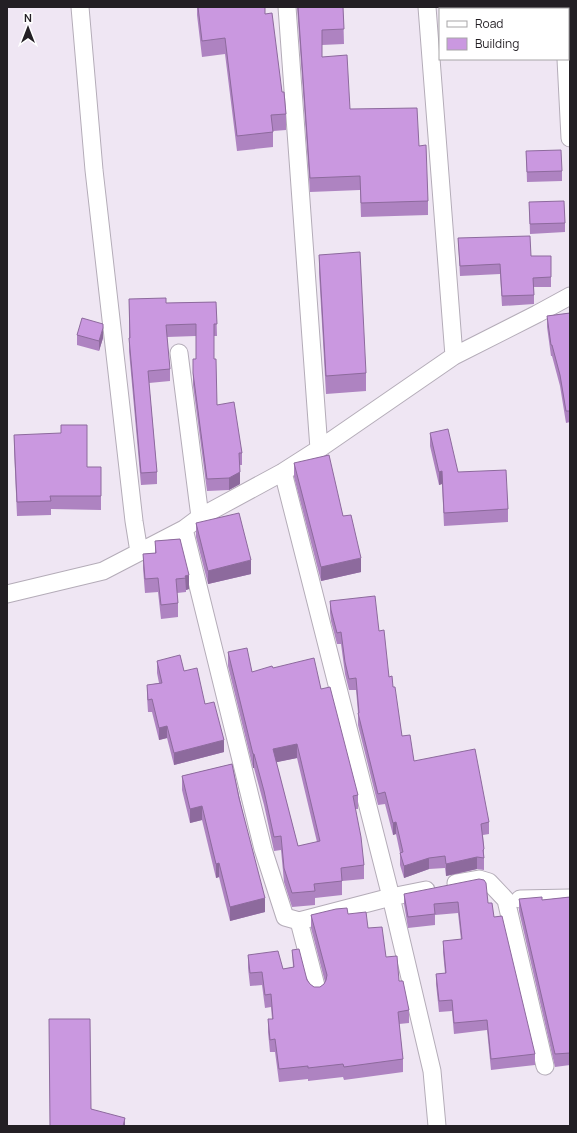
<svg xmlns="http://www.w3.org/2000/svg" width="577" height="1133" font-family="Manrope,sans-serif">
	<rect width="100%" height="100%" fill="#efe6f3"/>
	<g fill="none" stroke-linecap="round" stroke-linejoin="round">
		<defs>
			<path id="minor" d="M 80,7 L 94,170 L 134,521 L 139,552
				M 287,7 L 319,449
				M 427,7 L 454,356
				M 566,59 L 570,138
				M 179,353 L 200,517
				M 283,472 L 391,897 L 432,1071 L 437,1126
				M 184,529 L 263,849 L 285,917 L 299,921 L 391,897 L 426,890
				M 7,594 L 103,571 L 184,529 L 200,517 L 283,472 L 319,449 L 454,356 L 537,314 L 570,296
				M 456,883 L 479,879 L 489,882 L 506,900 L 545,1066
				M 520,899 L 570,898
				M 299,921 L 317,990"/>
		</defs>
		<use href="#minor" stroke="#b4acb8" stroke-width="19"/>
		<use href="#minor" stroke="#fff" stroke-width="17"/>
	</g>
	<path fill="#ae83c1" fill-rule="evenodd" d="M 197,7 L 265,7 L 265,14 L 282,92 L 286,114 L 286,130 L 273,131 L 273,147 L 237,151 L 225,54 L 202,57 L 197,15 Z
		M 297,7 L 343,7 L 344,44 L 322,45 L 322,57 L 350,109 L 419,146 L 428,201 L 428,215 L 361,217 L 360,190 L 310,192 Z
		M 526,151 L 562,171 L 562,181 L 527,182 Z
		M 529,202 L 565,223 L 565,232 L 530,234 Z
		M 458,238 L 531,256 L 551,277 L 551,287 L 534,287 L 534,304 L 502,306 L 500,274 L 460,276 Z
		M 319,255 L 366,373 L 366,391 L 326,394 L 319,272 Z
		M 129,299 L 166,303 L 216,302 L 217,336 L 214,336 L 214,359 L 217,405 L 242,453 L 242,465 L 240,465 L 240,484 L 229,490 L 207,491 L 193,385 L 193,359 L 196,359 L 196,336 L 167,337 L 170,369 L 170,381 L 149,383 L 157,472 L 157,484 L 141,485 L 129,351 Z
		M 570,313 L 570,422 L 566,423 L 560,386 L 552,356 L 551,356 L 547,327 L 547,316 Z
		M 77,335 L 103,338 L 99,351 L 77,345 Z
		M 430,433 L 458,472 L 508,509 L 508,522 L 444,526 L 442,484 L 439,485 L 430,446 Z
		M 14,435 L 87,467 L 101,467 L 101,510 L 51,509 L 51,515 L 17,516 L 14,449 Z
		M 294,463 L 343,516 L 361,572 L 321,581 L 294,477 Z
		M 196,523 L 251,574 L 208,584 L 196,537 Z
		M 180,539 L 189,589 L 186,590 L 186,592 L 177,593 L 178,603 L 178,617 L 161,619 L 158,592 L 145,593 L 143,568 L 143,554 L 155,553 L 155,541 Z
		M 330,601 L 379,631 L 389,677 L 393,687 L 402,736 L 414,761 L 489,822 L 489,834 L 483,835 L 484,849 L 484,870 L 477,869 L 446,876 L 445,868 L 429,869 L 404,878 L 400,865 L 400,853 L 396,834 L 393,835 L 385,804 L 378,805 L 358,725 L 358,713 L 356,690 L 349,690 L 345,674 L 341,644 L 337,644 L 331,621 L 330,613 Z
		M 228,652 L 252,672 L 273,668 L 321,689 L 358,795 L 358,809 L 355,809 L 364,865 L 364,879 L 342,881 L 342,895 L 315,898 L 315,905 L 292,907 L 284,882 L 281,850 L 274,851 L 264,805 L 254,768 L 253,768 L 228,666 ZM 297,758 L 317,842 L 298,846 L 276,762 Z
		M 157,661 L 184,671 L 205,704 L 224,752 L 174,765 L 167,738 L 159,740 L 152,712 L 148,712 L 147,697 L 147,685 L 159,683 L 157,673 Z
		M 232,764 L 265,912 L 230,921 L 219,877 L 216,878 L 202,820 L 190,823 L 182,790 L 182,776 Z
		M 404,894 L 488,903 L 494,917 L 535,1054 L 535,1065 L 491,1070 L 487,1030 L 454,1034 L 452,1011 L 439,1012 L 436,984 L 436,974 L 445,973 L 443,952 L 443,941 L 461,940 L 458,913 L 435,915 L 435,925 L 408,928 L 404,904 Z
		M 570,897 L 570,1065 L 555,1067 L 519,911 L 519,899 L 542,900 Z
		M 348,914 L 368,928 L 399,981 L 409,1010 L 409,1023 L 399,1024 L 403,1059 L 403,1072 L 344,1080 L 343,1077 L 308,1081 L 308,1079 L 279,1082 L 275,1052 L 270,1052 L 268,1032 L 268,1019 L 272,1019 L 271,1007 L 265,1008 L 262,985 L 250,986 L 248,968 L 248,955 L 283,969 L 293,967 L 292,950 L 310,984 L 314,987 L 320,987 L 324,984 L 325,982 L 311,928 L 311,915 Z"/>
	<path fill="#8d6a9d" d="M 103,328 L 103,338 L 99,351 L 99,341 Z
		M 442,471 L 442,484 L 439,485 L 439,472 Z
		M 240,472 L 240,484 L 229,490 L 229,478 Z
		M 361,558 L 361,572 L 321,581 L 321,567 Z
		M 251,560 L 251,574 L 208,584 L 208,571 Z
		M 189,575 L 189,589 L 186,590 L 185,576 Z
		M 167,726 L 167,738 L 159,740 L 159,728 Z
		M 224,740 L 224,752 L 174,765 L 174,753 Z
		M 297,744 L 297,758 L 273,763 L 273,749 Z
		M 253,754 L 254,754 L 254,768 L 253,768 Z
		M 202,806 L 202,820 L 190,823 L 190,809 Z
		M 396,822 L 396,834 L 393,835 L 393,823 Z
		M 477,857 L 477,869 L 446,876 L 446,864 Z
		M 429,858 L 429,869 L 404,878 L 404,866 Z
		M 219,863 L 219,877 L 216,878 L 216,864 Z
		M 265,898 L 265,912 L 230,921 L 230,907 Z
		M 125,1118 L 125,1126 L 123,1126 Z"/>
	<path fill="#ca98e0" stroke="#8d6a9d" fill-rule="evenodd" d="M 198,7 L 265,7 L 265,14 L 272,13 L 282,92 L 284,92 L 286,114 L 271,115 L 273,132 L 237,136 L 225,38 L 202,41 Z
		M 298,7 L 343,7 L 344,29 L 322,30 L 322,57 L 347,55 L 350,109 L 417,108 L 419,146 L 426,145 L 428,201 L 361,203 L 360,176 L 310,178 Z
		M 561,150 L 562,171 L 527,172 L 526,151 Z
		M 564,201 L 565,223 L 530,224 L 529,202 Z
		M 530,236 L 531,256 L 551,256 L 551,277 L 533,278 L 534,295 L 502,296 L 500,264 L 460,266 L 458,238 Z
		M 360,252 L 366,373 L 326,376 L 319,255 Z
		M 166,298 L 166,303 L 216,302 L 217,324 L 214,324 L 214,359 L 216,359 L 217,405 L 234,402 L 242,453 L 239,453 L 240,472 L 229,478 L 207,479 L 193,373 L 193,359 L 196,359 L 196,324 L 166,325 L 170,369 L 148,371 L 157,472 L 141,473 L 129,338 L 130,338 L 129,299 Z
		M 570,313 L 570,411 L 566,411 L 560,375 L 552,345 L 551,345 L 547,316 Z
		M 82,318 L 103,324 L 103,328 L 99,341 L 77,335 Z
		M 61,425 L 87,425 L 87,467 L 101,467 L 101,496 L 50,496 L 51,501 L 17,502 L 14,435 L 61,433 Z
		M 448,429 L 458,472 L 506,470 L 508,509 L 444,513 L 442,471 L 439,472 L 430,433 Z
		M 329,455 L 343,516 L 351,515 L 361,558 L 321,567 L 294,463 Z
		M 239,513 L 251,560 L 208,571 L 196,523 Z
		M 180,539 L 189,575 L 185,576 L 186,578 L 176,579 L 178,603 L 161,605 L 158,578 L 145,579 L 143,554 L 156,553 L 155,541 Z
		M 375,596 L 379,631 L 384,630 L 389,677 L 392,676 L 393,687 L 395,687 L 402,736 L 410,735 L 414,761 L 475,749 L 489,822 L 481,824 L 484,849 L 483,850 L 484,858 L 477,857 L 446,864 L 445,856 L 429,858 L 404,866 L 400,853 L 403,852 L 396,822 L 393,823 L 385,792 L 378,794 L 358,713 L 359,713 L 356,678 L 349,679 L 345,662 L 341,632 L 337,633 L 331,610 L 330,601 Z
		M 247,648 L 252,672 L 272,666 L 273,668 L 314,658 L 321,689 L 330,687 L 358,795 L 353,796 L 361,837 L 364,865 L 341,868 L 342,881 L 314,884 L 315,891 L 292,893 L 284,868 L 281,836 L 274,837 L 264,791 L 254,754 L 253,754 L 228,652 ZM 297,744 L 320,841 L 298,846 L 273,749 Z
		M 180,655 L 184,671 L 197,668 L 205,704 L 214,702 L 224,740 L 174,753 L 167,726 L 159,728 L 152,699 L 148,700 L 147,685 L 162,683 L 157,661 Z
		M 232,764 L 239,798 L 265,898 L 230,907 L 219,863 L 216,864 L 202,806 L 190,809 L 182,776 Z
		M 479,879 L 484,880 L 486,883 L 488,903 L 492,903 L 494,917 L 502,916 L 535,1054 L 491,1059 L 487,1020 L 454,1023 L 452,1000 L 439,1001 L 436,974 L 446,973 L 443,941 L 462,939 L 458,902 L 434,904 L 435,914 L 408,917 L 404,894 Z
		M 542,897 L 542,900 L 570,897 L 570,1053 L 555,1054 L 519,899 Z
		M 347,908 L 348,914 L 366,912 L 368,928 L 382,927 L 386,957 L 397,956 L 399,981 L 403,981 L 409,1010 L 398,1012 L 403,1059 L 344,1067 L 343,1064 L 308,1068 L 308,1066 L 279,1069 L 275,1039 L 270,1040 L 268,1019 L 273,1019 L 271,994 L 265,995 L 262,972 L 250,973 L 248,955 L 278,951 L 283,969 L 294,967 L 292,950 L 299,949 L 307,980 L 310,984 L 314,987 L 320,987 L 324,984 L 326,980 L 327,975 L 311,915 L 336,909 Z
		M 49,1019 L 90,1019 L 91,1109 L 125,1118 L 123,1126 L 50,1126 Z"/>
	<rect width="577" height="1133" fill="none" stroke="#231f24" stroke-width="16"/>
	<rect x="439" y="8" width="130" height="52" fill="#ffffff" stroke="#a7a5a7"/>
	<rect x="447" y="21" width="20" height="6" fill="#ffffff" stroke="#a7a5a7"/>
	<text x="475" y="28" font-size="12" fill="#231f24">Road</text>
	<rect x="447" y="38" width="20" height="12" fill="#ca98e0" stroke="#a7a5a7"/>
	<text x="475" y="48" font-size="12" fill="#231f24">Building</text>
	<g transform="translate(28 28)" stroke="#ffffff" stroke-width="3" paint-order="stroke">
	<path d="M0-3L7 15L0 10L-7 15Z" fill="#231f24"/>
	<text y="-6" font-size="11" font-weight="bold" text-anchor="middle" fill="#231f24">N</text>
	</g>
</svg>
